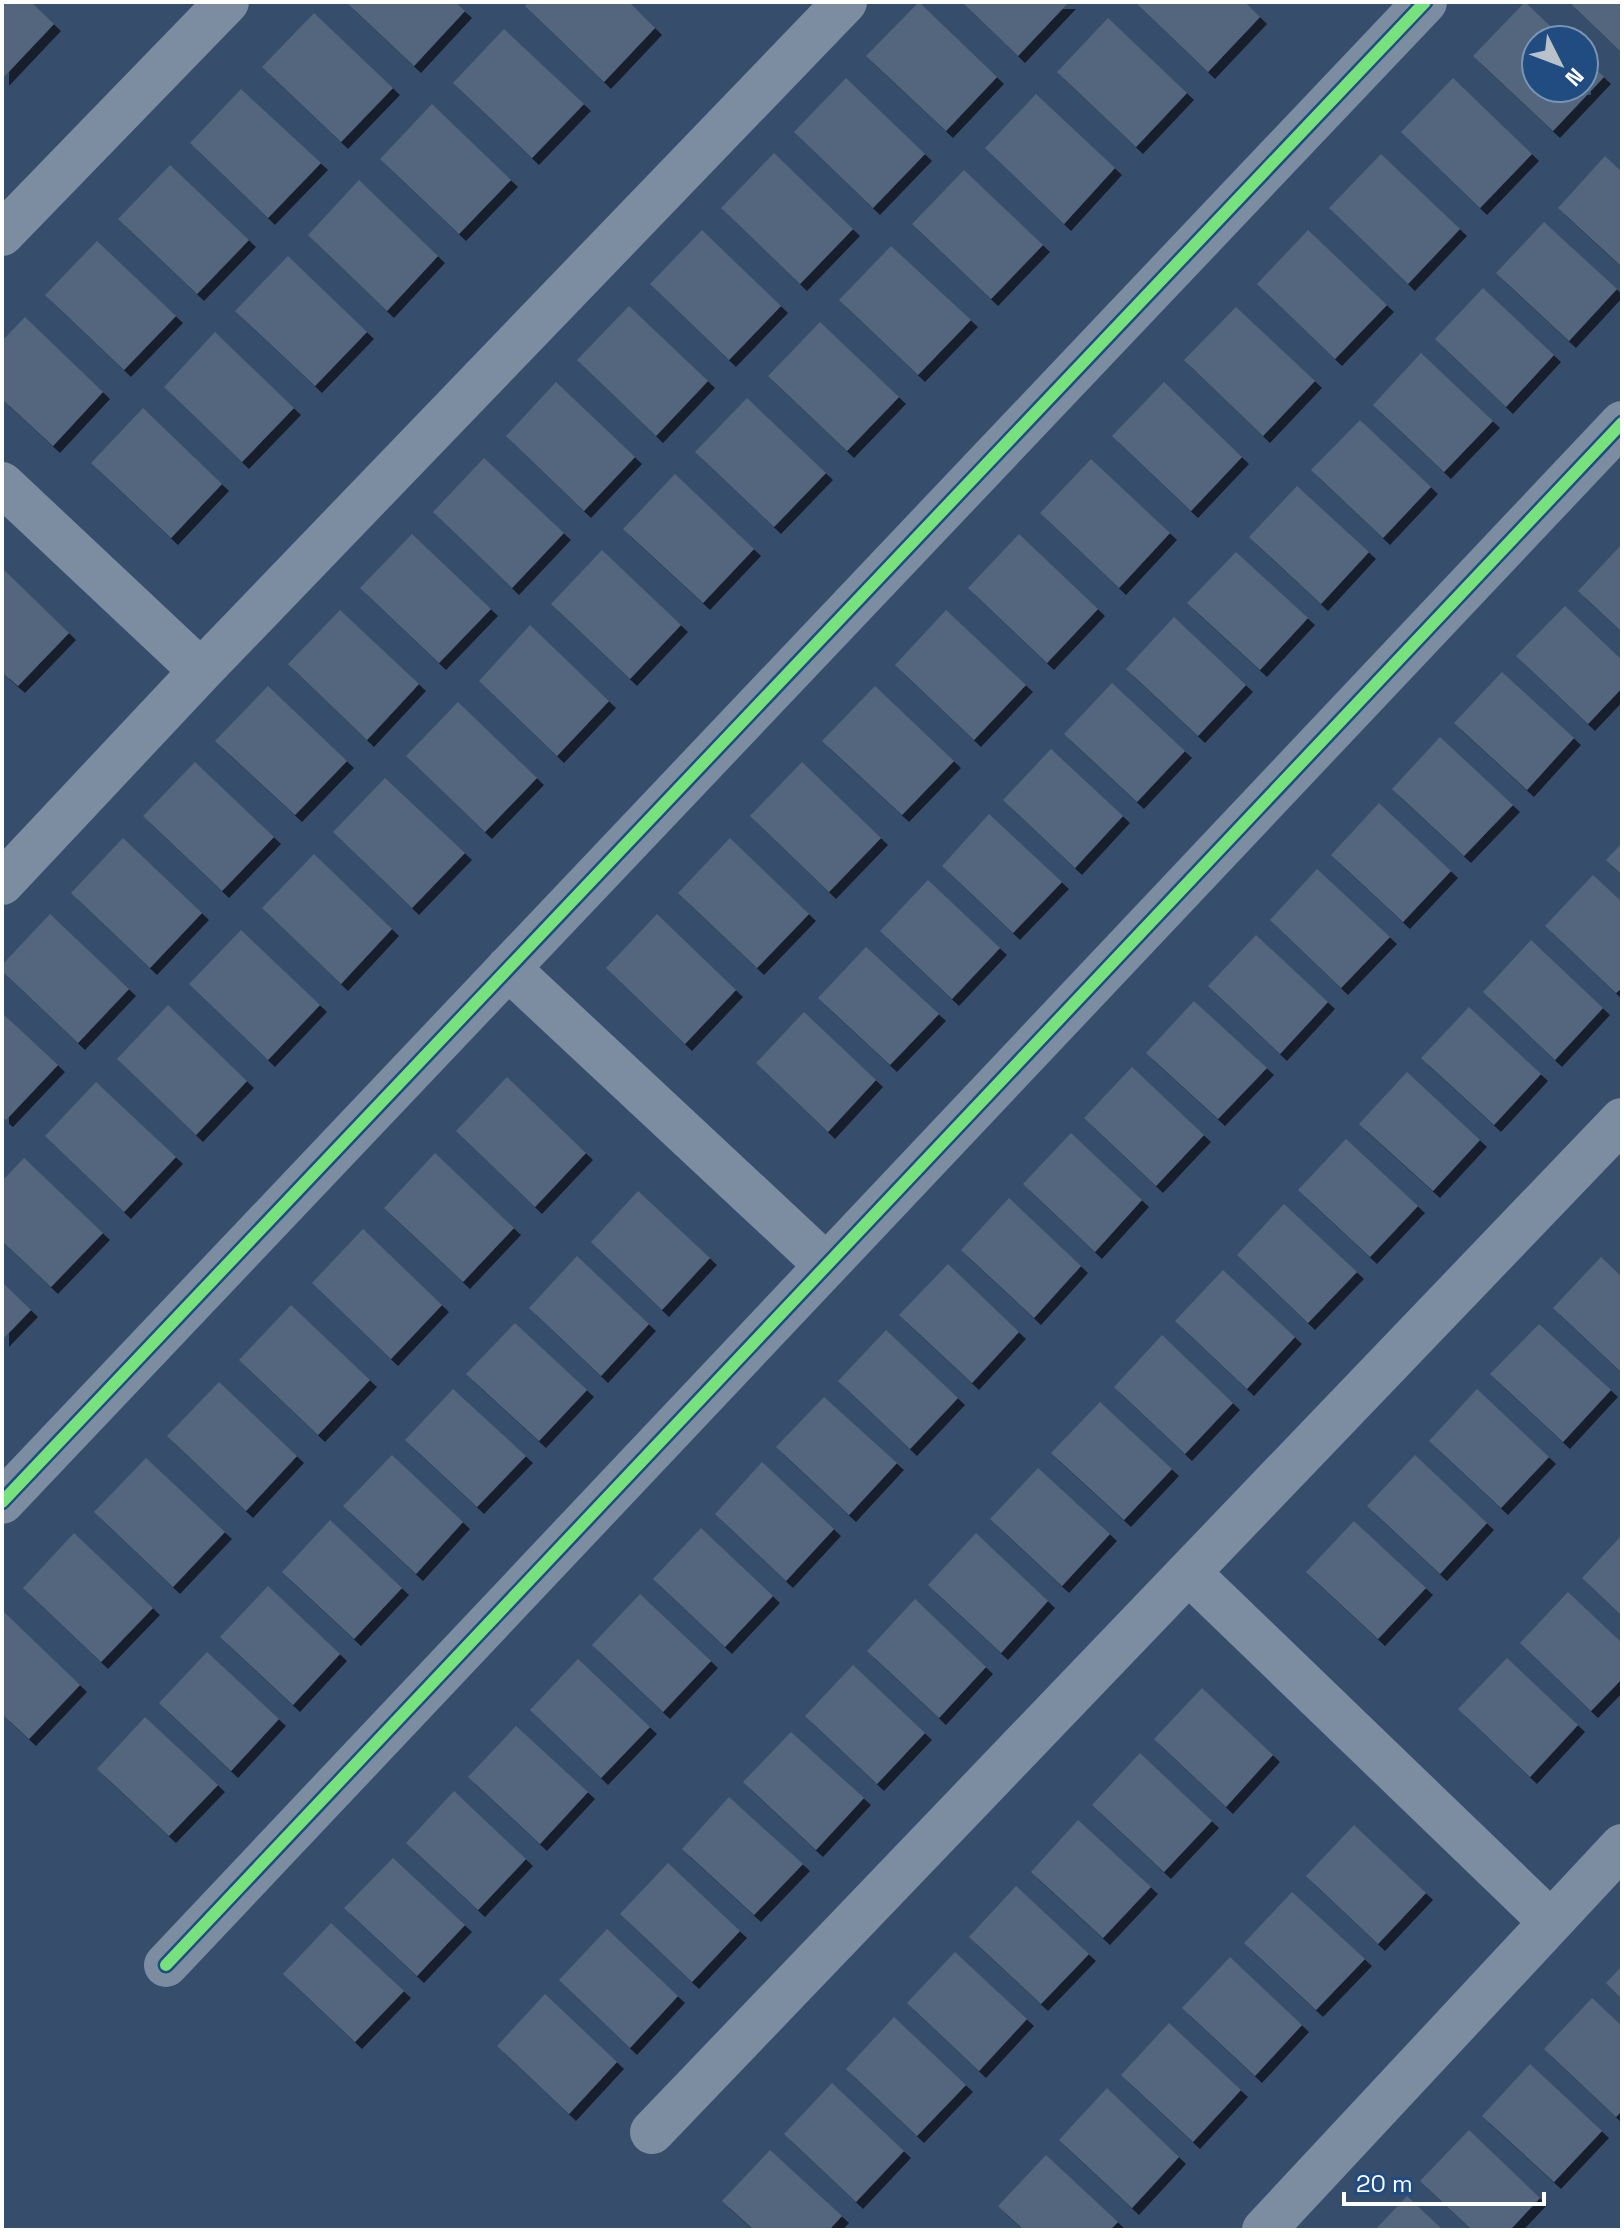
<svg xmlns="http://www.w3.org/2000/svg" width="1624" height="2232" font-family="'Space Grotesk',sans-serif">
	<defs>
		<filter id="shadow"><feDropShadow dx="7" dy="7" stdDeviation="0" flood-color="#0009"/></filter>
	</defs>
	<rect width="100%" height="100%" fill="#364e6b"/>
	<path fill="#52667d" filter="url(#shadow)" d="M 2,2 L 31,2 L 54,24 L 2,79 Z
		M 346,2 L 455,2 L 465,11 L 414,66 Z
		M 529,2 L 629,2 L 655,28 L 604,82 L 525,6 Z
		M 919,2 L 997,77 L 946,131 L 866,56 Z
		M 962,2 L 1069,2 L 1018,56 Z
		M 1135,2 L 1245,2 L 1260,17 L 1208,72 Z
		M 1525,2 L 1565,40 L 1536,40 L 1536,88 L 1584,88 L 1584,58 L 1604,77 L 1553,131 L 1473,56 Z
		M 1569,2 L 1622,2 L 1622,53 Z
		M 314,13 L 393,88 L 341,142 L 262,67 Z
		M 1108,18 L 1187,93 L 1136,147 L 1057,72 Z
		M 504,29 L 584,104 L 532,158 L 453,83 Z
		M 846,78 L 925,154 L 873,208 L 794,132 Z
		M 1453,78 L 1532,154 L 1480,208 L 1401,132 Z
		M 241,89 L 321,163 L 268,218 L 190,143 Z
		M 1036,94 L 1115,168 L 1064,224 L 985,148 Z
		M 432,104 L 511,180 L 459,234 L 380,159 Z
		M 774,153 L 853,229 L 800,284 L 721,208 Z
		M 1381,154 L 1460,229 L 1408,284 L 1329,208 Z
		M 1605,156 L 1622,172 L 1622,267 L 1558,208 Z
		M 170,165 L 249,240 L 197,294 L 118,219 Z
		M 964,170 L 1043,245 L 991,299 L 912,224 Z
		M 359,180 L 438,256 L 387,311 L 308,235 Z
		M 1544,222 L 1617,289 L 1569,341 L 1496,273 Z
		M 702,230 L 781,306 L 729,360 L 650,284 Z
		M 1308,230 L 1387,305 L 1335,359 L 1257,284 Z
		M 97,241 L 176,316 L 124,370 L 45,295 Z
		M 891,246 L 971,320 L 918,375 L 839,300 Z
		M 288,256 L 367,332 L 315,386 L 235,311 Z
		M 1483,288 L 1554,355 L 1506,407 L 1435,339 Z
		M 629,306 L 708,381 L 656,436 L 577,360 Z
		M 1236,307 L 1315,381 L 1263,436 L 1184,360 Z
		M 25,317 L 103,392 L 53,446 L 2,399 L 2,341 Z
		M 820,322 L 899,397 L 847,451 L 768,376 Z
		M 215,332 L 294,408 L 242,462 L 164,387 Z
		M 1421,353 L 1493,421 L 1444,472 L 1373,405 Z
		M 556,382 L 635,457 L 584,511 L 506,436 Z
		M 1164,382 L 1242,457 L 1191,511 L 1112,436 Z
		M 747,398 L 826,473 L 774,527 L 695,452 Z
		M 143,408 L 222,484 L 171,538 L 91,463 Z
		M 1360,420 L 1431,487 L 1383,538 L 1311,470 Z
		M 484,458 L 564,533 L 512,588 L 433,512 Z
		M 1091,459 L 1170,533 L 1119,588 L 1040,513 Z
		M 675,474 L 754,549 L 703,603 L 623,529 Z
		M 1297,486 L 1369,552 L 1321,604 L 1249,537 Z
		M 412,534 L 491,609 L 439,663 L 360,588 Z
		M 1019,534 L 1098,609 L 1047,663 L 968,588 Z
		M 1622,544 L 1622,632 L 1578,591 Z
		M 602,550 L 681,625 L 630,679 L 551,604 Z
		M 1236,552 L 1308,618 L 1260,670 L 1187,603 Z
		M 2,568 L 69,633 L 18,686 L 2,672 Z
		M 1565,606 L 1622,660 L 1622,688 L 1588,724 L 1516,656 Z
		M 340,610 L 419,684 L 367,740 L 288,664 Z
		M 946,610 L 1026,685 L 974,740 L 895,665 Z
		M 1174,617 L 1246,685 L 1198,736 L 1126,669 Z
		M 530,625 L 609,701 L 557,756 L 479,681 Z
		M 1502,672 L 1574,738 L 1527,790 L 1454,723 Z
		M 1112,683 L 1185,751 L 1137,802 L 1064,734 Z
		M 268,686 L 347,761 L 295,815 L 215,741 Z
		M 875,686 L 954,761 L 902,815 L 822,741 Z
		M 458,702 L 537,778 L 485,832 L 406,756 Z
		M 1440,737 L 1513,805 L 1464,856 L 1392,789 Z
		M 1051,749 L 1123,816 L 1075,868 L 1003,800 Z
		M 195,762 L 274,837 L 222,891 L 143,816 Z
		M 802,762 L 881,838 L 829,892 L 750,816 Z
		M 385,778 L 465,853 L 412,908 L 333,832 Z
		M 1379,803 L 1451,871 L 1403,922 L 1331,855 Z
		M 989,814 L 1062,882 L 1013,933 L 942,866 Z
		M 123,838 L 202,913 L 150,968 L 71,893 Z
		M 730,838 L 809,914 L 757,968 L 678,893 Z
		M 1622,843 L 1622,875 L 1606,860 Z
		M 314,854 L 392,929 L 341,984 L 262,908 Z
		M 1317,869 L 1390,937 L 1341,988 L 1270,920 Z
		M 1593,875 L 1622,902 L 1622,988 L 1616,993 L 1545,926 Z
		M 928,880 L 1000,948 L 952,999 L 880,931 Z
		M 50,914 L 129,989 L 78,1043 L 2,971 L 2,965 Z
		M 657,914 L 736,990 L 685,1044 L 606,968 Z
		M 241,930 L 320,1005 L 268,1060 L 189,984 Z
		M 1256,935 L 1328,1002 L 1280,1054 L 1208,986 Z
		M 1531,940 L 1603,1008 L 1555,1060 L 1483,992 Z
		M 866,947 L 939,1014 L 890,1065 L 818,998 Z
		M 1194,1001 L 1267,1068 L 1218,1119 L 1146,1053 Z
		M 168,1005 L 247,1081 L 196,1135 L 117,1059 Z
		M 1469,1007 L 1541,1074 L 1494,1125 L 1421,1058 Z
		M 804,1012 L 876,1080 L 828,1132 L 756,1063 Z
		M 2,1013 L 58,1065 L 6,1120 L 2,1117 Z
		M 1132,1067 L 1204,1135 L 1156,1186 L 1084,1118 Z
		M 1407,1072 L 1480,1140 L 1433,1191 L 1359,1124 Z
		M 507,1077 L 586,1153 L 535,1207 L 456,1131 Z
		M 96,1082 L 176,1157 L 124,1212 L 45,1136 Z
		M 1071,1133 L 1142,1200 L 1095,1252 L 1023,1184 Z
		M 1346,1139 L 1418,1206 L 1370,1257 L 1298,1190 Z
		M 435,1153 L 514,1228 L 463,1282 L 384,1208 Z
		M 24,1158 L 103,1233 L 51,1287 L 2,1241 L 2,1181 Z
		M 638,1191 L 710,1258 L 662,1310 L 591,1242 Z
		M 1009,1198 L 1081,1266 L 1034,1318 L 961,1250 Z
		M 1284,1204 L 1357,1272 L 1308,1323 L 1237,1255 Z
		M 363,1229 L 442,1305 L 391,1359 L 312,1283 Z
		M 577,1256 L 649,1324 L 601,1376 L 529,1308 Z
		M 1601,1257 L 1622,1277 L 1622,1373 L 1553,1308 Z
		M 948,1264 L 1019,1332 L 972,1383 L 899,1315 Z
		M 1223,1270 L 1295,1337 L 1247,1389 L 1175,1321 Z
		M 2,1282 L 31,1310 L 2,1340 Z
		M 291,1305 L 370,1380 L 318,1435 L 239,1360 Z
		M 515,1323 L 587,1390 L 539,1441 L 466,1374 Z
		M 1539,1324 L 1611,1390 L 1563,1442 L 1490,1374 Z
		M 886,1330 L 958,1398 L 910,1449 L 838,1381 Z
		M 1162,1335 L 1233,1403 L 1185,1454 L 1114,1387 Z
		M 219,1382 L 297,1456 L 246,1511 L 167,1436 Z
		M 453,1389 L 526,1456 L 477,1507 L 405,1440 Z
		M 1477,1389 L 1549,1457 L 1501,1508 L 1429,1441 Z
		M 824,1397 L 897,1463 L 849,1515 L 776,1447 Z
		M 1100,1402 L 1172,1469 L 1124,1520 L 1051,1453 Z
		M 392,1455 L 463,1522 L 416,1574 L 343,1506 Z
		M 1415,1455 L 1487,1523 L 1440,1574 L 1367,1506 Z
		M 146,1458 L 225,1532 L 173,1587 L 94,1512 Z
		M 762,1462 L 834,1529 L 786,1581 L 715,1514 Z
		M 1038,1468 L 1110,1534 L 1062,1586 L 990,1519 Z
		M 330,1520 L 402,1588 L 354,1639 L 282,1572 Z
		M 1354,1521 L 1426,1588 L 1378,1639 L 1306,1572 Z
		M 701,1528 L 773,1596 L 725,1647 L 653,1579 Z
		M 74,1533 L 153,1608 L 101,1662 L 23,1588 Z
		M 976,1533 L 1048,1601 L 1001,1653 L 928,1585 Z
		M 1622,1535 L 1622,1616 L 1582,1578 Z
		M 268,1586 L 340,1654 L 293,1705 L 220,1637 Z
		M 1568,1592 L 1622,1643 L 1622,1679 L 1591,1711 L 1520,1643 Z
		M 640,1594 L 711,1661 L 663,1712 L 592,1645 Z
		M 915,1599 L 986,1667 L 939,1718 L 867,1651 Z
		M 2,1610 L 80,1685 L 29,1739 L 2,1714 Z
		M 207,1652 L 279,1719 L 231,1771 L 159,1703 Z
		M 1507,1658 L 1578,1725 L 1530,1777 L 1458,1709 Z
		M 578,1659 L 650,1727 L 601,1778 L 530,1710 Z
		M 853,1665 L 925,1733 L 877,1784 L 805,1716 Z
		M 1202,1688 L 1273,1755 L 1226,1807 L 1154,1739 Z
		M 145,1717 L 218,1785 L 169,1836 L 97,1769 Z
		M 516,1726 L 588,1792 L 540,1844 L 468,1777 Z
		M 791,1732 L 864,1798 L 816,1850 L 743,1782 Z
		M 1140,1753 L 1212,1821 L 1164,1872 L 1092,1805 Z
		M 454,1791 L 526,1859 L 478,1910 L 406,1843 Z
		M 729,1797 L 803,1864 L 754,1915 L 682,1849 Z
		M 1078,1820 L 1151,1887 L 1103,1938 L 1031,1872 Z
		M 1354,1825 L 1426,1893 L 1378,1944 L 1306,1876 Z
		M 393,1858 L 465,1925 L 417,1976 L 344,1908 Z
		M 668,1863 L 740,1931 L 692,1982 L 620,1914 Z
		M 1016,1886 L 1089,1954 L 1041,2004 L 969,1937 Z
		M 1292,1892 L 1365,1959 L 1316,2010 L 1244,1943 Z
		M 331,1923 L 404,1991 L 355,2042 L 283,1974 Z
		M 607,1929 L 678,1996 L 630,2048 L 559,1980 Z
		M 955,1952 L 1027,2019 L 979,2071 L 907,2003 Z
		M 1230,1957 L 1302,2025 L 1255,2076 L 1182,2008 Z
		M 1622,1966 L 1622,1999 L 1606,1983 Z
		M 545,1994 L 617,2062 L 569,2114 L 497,2046 Z
		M 1592,1998 L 1622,2026 L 1622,2111 L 1616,2117 L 1544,2049 Z
		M 894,2017 L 966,2085 L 917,2136 L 846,2069 Z
		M 1169,2023 L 1241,2090 L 1193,2142 L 1121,2075 Z
		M 1530,2064 L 1602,2131 L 1554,2182 L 1482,2116 Z
		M 832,2083 L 904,2151 L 856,2202 L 784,2134 Z
		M 1107,2088 L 1179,2157 L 1132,2208 L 1059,2140 Z
		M 1469,2130 L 1540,2198 L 1510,2230 L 1472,2230 L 1420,2181 Z
		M 770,2150 L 842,2216 L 829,2230 L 754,2230 L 722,2201 Z
		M 1046,2155 L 1118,2222 L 1110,2230 L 1024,2230 L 998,2206 Z
		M 1407,2196 L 1443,2230 L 1375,2230 Z"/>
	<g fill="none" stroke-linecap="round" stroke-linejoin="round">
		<path stroke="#7c8da1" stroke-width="44" d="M 2,234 L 227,2
			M 2,484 L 201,671
			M 2,883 L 201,671 L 845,2
			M 508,968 L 826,1265
			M 2,1502 L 1425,2
			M 1189,1573 L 1551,1922
			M 166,1965 L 1622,423
			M 652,2132 L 1622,1120
			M 1264,2230 L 1622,1846"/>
		<defs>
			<path id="cycleway" d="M 2,1502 L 1425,2
				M 166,1965 L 1622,423"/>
		</defs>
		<use href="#cycleway" stroke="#204c81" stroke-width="17"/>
		<use href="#cycleway" stroke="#77e17e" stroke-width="12"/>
	</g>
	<rect width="1624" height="2232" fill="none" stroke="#ffffff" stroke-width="8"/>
	<g transform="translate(1560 64) rotate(132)"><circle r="38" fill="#204c81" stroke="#7994b3" stroke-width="2"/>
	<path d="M0-6L14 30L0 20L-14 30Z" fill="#b9c1cb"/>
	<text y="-12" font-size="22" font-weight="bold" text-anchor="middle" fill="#ffffff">N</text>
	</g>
	<path d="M1344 2192v12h200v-12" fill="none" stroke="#ffffff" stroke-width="4"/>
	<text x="1356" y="2192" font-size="24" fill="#ffffff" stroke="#204c81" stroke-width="6" paint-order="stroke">20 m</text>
</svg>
